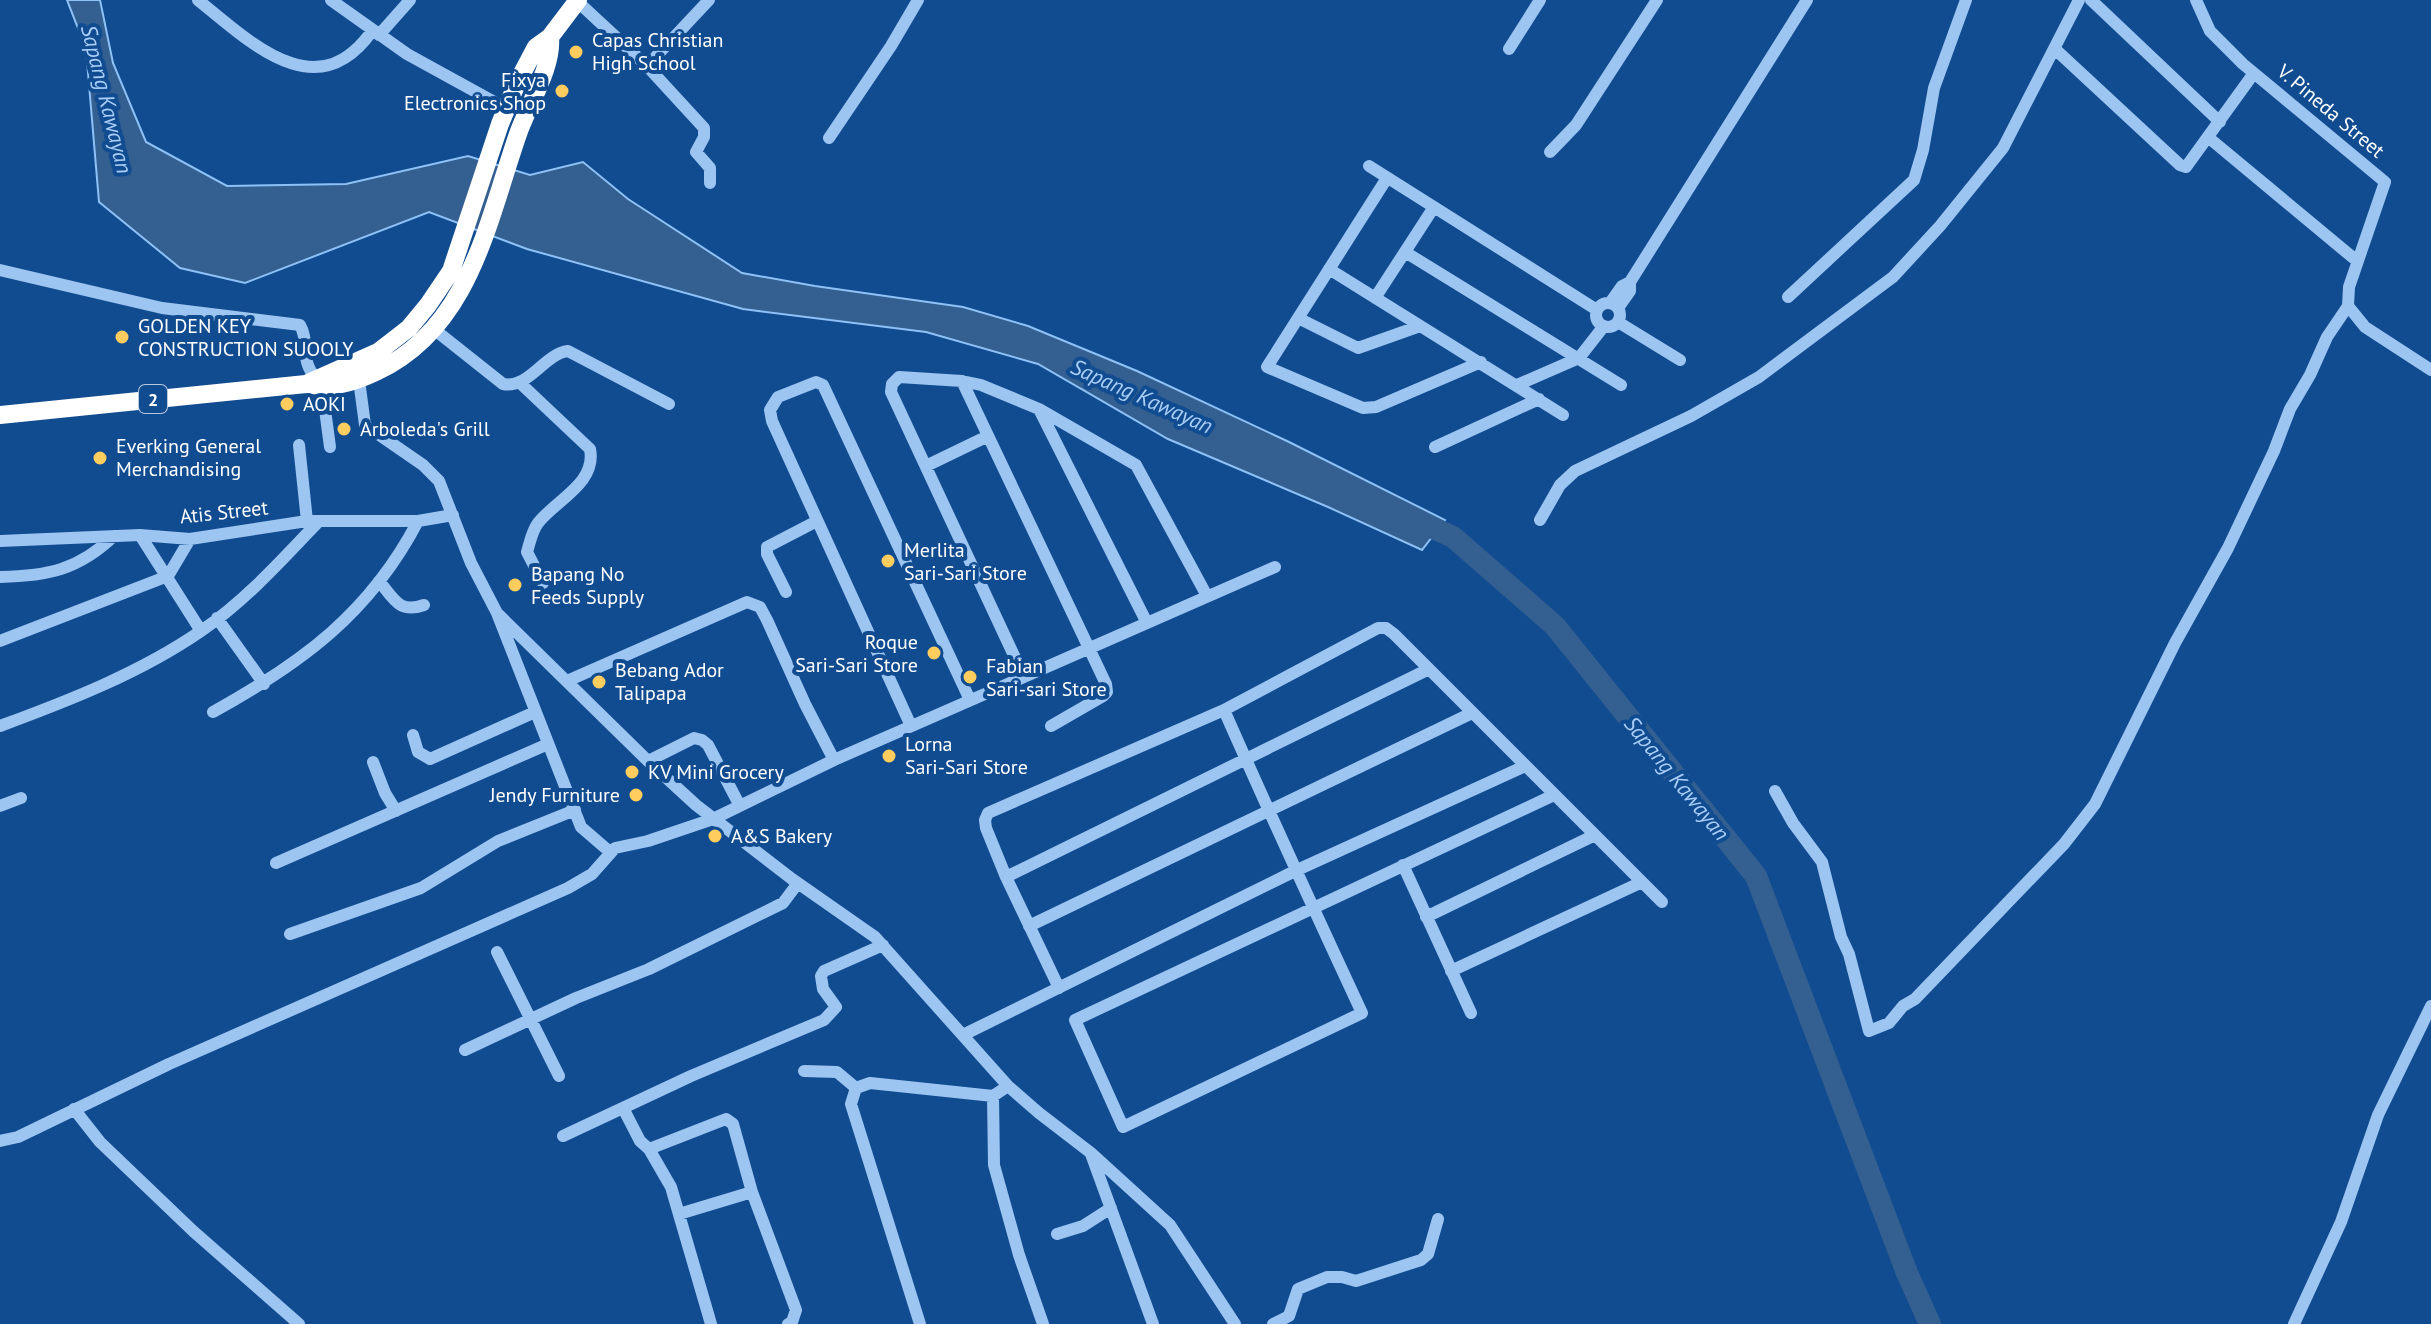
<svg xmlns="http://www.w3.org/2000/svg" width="2431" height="1324" font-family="'PT Sans',sans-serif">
	<rect width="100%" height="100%" fill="#114c91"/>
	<path fill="#335f91" stroke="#8ec1f6" stroke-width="2" d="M 67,0 L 100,0 L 113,63 L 146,142 L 227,186 L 346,184 L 468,156 L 530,175 L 583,162 L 628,199 L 742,273 L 815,286 L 963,307 L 1028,326 L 1137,371 L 1287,441 L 1445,520 L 1422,550 L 1328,507 L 1168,439 L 1038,364 L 926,332 L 743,309 L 527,249 L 429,212 L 245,283 L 180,268 L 99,202 L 86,49 Z"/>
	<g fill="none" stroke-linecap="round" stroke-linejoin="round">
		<path stroke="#335f91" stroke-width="22" d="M 1411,518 L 1453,537 L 1555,626 L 1756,876 L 1907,1273 L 1930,1324"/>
		<path stroke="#9dc5f2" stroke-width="12" d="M 198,0 C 250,42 317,109 372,31
			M 331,0 L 407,54 L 507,109
			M 2091,0 L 2220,122
			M 2196,0 L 2210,31 L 2243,64 L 2385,182 L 2349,287 L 2348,306 L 2365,327 L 2431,370
			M 577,1 L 647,66 L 704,128 L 704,137 L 696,152 L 710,168 L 710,183
			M 379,35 L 410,0
			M 1509,49 L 1540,0
			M 2056,50 L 2180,165 L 2186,167 L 2254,73
			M 647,66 L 709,0
			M 829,138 L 891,46 L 918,0
			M 2209,138 L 2357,261
			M 1550,152 L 1576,125 L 1657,0
			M 1369,166 L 1597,310
			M 1387,178 L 1267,367 L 1363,408 L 1376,407 L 1481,362
			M 1405,252 L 1621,385
			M 1329,269 L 1563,415
			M 0,270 L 162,308 L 300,325 C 310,342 299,360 316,378
			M 1788,297 L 1914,180 L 1923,150 L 1934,88 L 1966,0
			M 1375,298 L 1434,207
			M1596 315a12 12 0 1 1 24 0a12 12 0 1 1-24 0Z
			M 1610,303 L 1622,286 L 1630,282 L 1807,0
			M 1618,308 L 1630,291 L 1630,282
			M 1298,318 L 1358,348 L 1420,326
			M 1618,322 L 1680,360
			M 435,330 L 503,384 C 529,389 544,354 568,351 L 669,404
			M 359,380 L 365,425 L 423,465 L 439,481 L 471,563 L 497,613 L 581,827 L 610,852
			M 962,381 L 981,385 L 1039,409 L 1136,465 L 1207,596
			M 519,382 L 590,449 C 597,483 556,500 538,523 C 532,531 530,542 527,552 L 543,583
			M 1517,385 L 1579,358 L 1604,326
			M 322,387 L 330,447
			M 1039,409 L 1147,623
			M 299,445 L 307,521
			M 1435,447 L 1539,399
			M 926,466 L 988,436
			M 1540,520 L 1560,485 L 1575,471 L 1691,416 L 1759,377 L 1893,277 L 1940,226 L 2003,148 L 2079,0
			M 140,535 L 201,631
			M 0,541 L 140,535 L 190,539 L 307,521 L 418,521 L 453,515
			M 0,577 C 48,576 78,570 114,536
			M 379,581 C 394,599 399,614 424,605
			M 786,592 L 767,554 L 767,547 L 817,521
			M 497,613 L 648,761 L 696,805 L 792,879 L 875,937 L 1008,1086 L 1039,1113 L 1091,1153 L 1170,1225 L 1235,1324
			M 217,618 L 264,684
			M 0,641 L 168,576 L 190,539
			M 1024,677 L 891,392 L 892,384 L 899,377 L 962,381 L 1106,684 L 1107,692 L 1103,696 L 1051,726
			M 567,681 L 747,602 L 760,607 L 767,620 L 805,704 L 834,760
			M 1224,710 C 1269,812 1315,912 1362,1013 L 1123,1127 L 1075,1020 L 1554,795
			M 213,712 C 302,663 370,613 418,521
			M 0,726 C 68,701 140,673 201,631 C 244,602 282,560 318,522
			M 911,726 L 772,421 L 770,410 L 778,397 L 816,382 L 823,385 L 970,700
			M 413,735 L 418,752 L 430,759 L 535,712
			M 648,761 L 694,738 L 702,740 L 708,745 L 740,806
			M 373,762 L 385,793 L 396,811
			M 1775,791 L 1793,823 L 1822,862 L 1841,937 L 1849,954 L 1869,1031 L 1889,1023 L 1903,1006 L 1915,999 L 2064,844 L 2095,804 L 2175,643 L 2228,548 L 2274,451 L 2290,409 L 2310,375 L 2327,337 L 2348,306
			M 0,806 L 21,798
			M 276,863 L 548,744
			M 1403,865 L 1471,1013
			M 1006,877 L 1429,669
			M 1426,917 L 1595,835
			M 1029,926 L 1472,713
			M 290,934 L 421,888 L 498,841 L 575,810
			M 497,952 L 559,1076
			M 1451,971 L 1642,882
			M 1059,988 L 1006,877 L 986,828 L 985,820 L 988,813 L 1224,710 L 1378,628 L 1386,628 L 1394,634 L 1662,902
			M 963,1035 L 1295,871 L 1525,766
			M 465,1050 L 576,998 L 649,969 L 783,903 L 798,883
			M 804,1071 L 837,1072 L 856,1088
			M 993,1096 L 994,1165 L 1019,1255 L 1043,1324
			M 623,1108 L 640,1141 L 649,1149 L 671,1187 L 711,1324
			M 74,1109 L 100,1142 L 193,1231 L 299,1324
			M 563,1136 L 691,1076 L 824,1020 L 836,1007 L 823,989 L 821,976 L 824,971 L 883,945
			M 0,1141 L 18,1137 L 169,1064 L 568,888 L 592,874 L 615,848 L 648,841 L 713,819 L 834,760 L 1275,567
			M 649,1149 L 726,1119 L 733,1124 L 752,1192 L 796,1310 L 792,1322 L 788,1324
			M 1091,1154 L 1153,1324
			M 679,1214 L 752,1192
			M 1057,1234 L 1083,1226 L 1111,1208
			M 920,1324 L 851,1104 L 856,1088 L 870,1083 L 993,1096 L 1008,1086
			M 1273,1324 L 1289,1316 L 1298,1289 L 1327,1277 L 1342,1277 L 1356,1281 L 1421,1260 L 1428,1254 L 1438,1219
			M 2294,1324 L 2341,1222 L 2378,1115 L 2431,1006"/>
		<path stroke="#fff" stroke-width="18" d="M 306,384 L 378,352 L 409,328 L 428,305 L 451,271 L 500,124 L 517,83 L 536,47 L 550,37 L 578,0
			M 0,415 L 306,384 C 331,389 353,383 376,372 C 470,328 487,223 518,134 C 528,105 553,67 550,37"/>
	</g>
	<g fill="#ffcd5e" stroke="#114c91" stroke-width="3">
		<circle cx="576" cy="52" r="8"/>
		<circle cx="562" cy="91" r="8"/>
		<circle cx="122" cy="337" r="8"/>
		<circle cx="287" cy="404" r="8"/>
		<circle cx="344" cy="429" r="8"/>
		<circle cx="100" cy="458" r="8"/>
		<circle cx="888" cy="561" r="8"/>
		<circle cx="515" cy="585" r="8"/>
		<circle cx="934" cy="653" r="8"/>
		<circle cx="970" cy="677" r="8"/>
		<circle cx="599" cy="682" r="8"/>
		<circle cx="889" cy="756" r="8"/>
		<circle cx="632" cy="772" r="8"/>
		<circle cx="636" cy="795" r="8"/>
		<circle cx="715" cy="836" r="8"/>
	</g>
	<g text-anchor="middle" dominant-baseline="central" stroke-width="8" stroke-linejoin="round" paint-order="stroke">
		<rect fill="#114c91" stroke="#b8c9de" stroke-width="2" x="139" y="385" width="28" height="28" rx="6"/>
		<g font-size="18" font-weight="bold" fill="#fff">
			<text x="153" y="399">2</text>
		</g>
		<g font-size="20" fill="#fff" stroke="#114c91" text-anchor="start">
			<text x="592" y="40">Capas Christian<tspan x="592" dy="23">High School</tspan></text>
			<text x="546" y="80" text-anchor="end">Fixya<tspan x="546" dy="23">Electronics Shop</tspan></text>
			<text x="138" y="326">GOLDEN KEY<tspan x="138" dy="23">CONSTRUCTION SUOOLY</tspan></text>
			<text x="303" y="404">AOKI</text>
			<text x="360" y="429">Arboleda's Grill</text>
			<text x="116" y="446">Everking General<tspan x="116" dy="23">Merchandising</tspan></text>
			<text x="904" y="550">Merlita<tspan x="904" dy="23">Sari-Sari Store</tspan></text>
			<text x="531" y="574">Bapang No<tspan x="531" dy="23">Feeds Supply</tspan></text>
			<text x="918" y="642" text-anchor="end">Roque<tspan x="918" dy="23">Sari-Sari Store</tspan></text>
			<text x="986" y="666">Fabian<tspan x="986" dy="23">Sari-sari Store</tspan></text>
			<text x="615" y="670">Bebang Ador<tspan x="615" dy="23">Talipapa</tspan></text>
			<text x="905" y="744">Lorna<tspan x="905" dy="23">Sari-Sari Store</tspan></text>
			<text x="648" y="772">KV Mini Grocery</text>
			<text x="620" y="795" text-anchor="end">Jendy Furniture</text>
			<text x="731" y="836">A&amp;S Bakery</text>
		</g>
		<g font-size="20" fill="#fff" stroke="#114c91">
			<text transform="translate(2331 111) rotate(40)">V. Pineda Street</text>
			<text transform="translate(224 512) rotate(-6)">Atis Street</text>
		</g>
		<g font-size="22" font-style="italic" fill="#a9cff9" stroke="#114c91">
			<text transform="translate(107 99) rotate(76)">Sapang Kawayan</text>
			<text transform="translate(1142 396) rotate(24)">Sapang Kawayan</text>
			<text transform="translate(1677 778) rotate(51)">Sapang Kawayan</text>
		</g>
	</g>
</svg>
